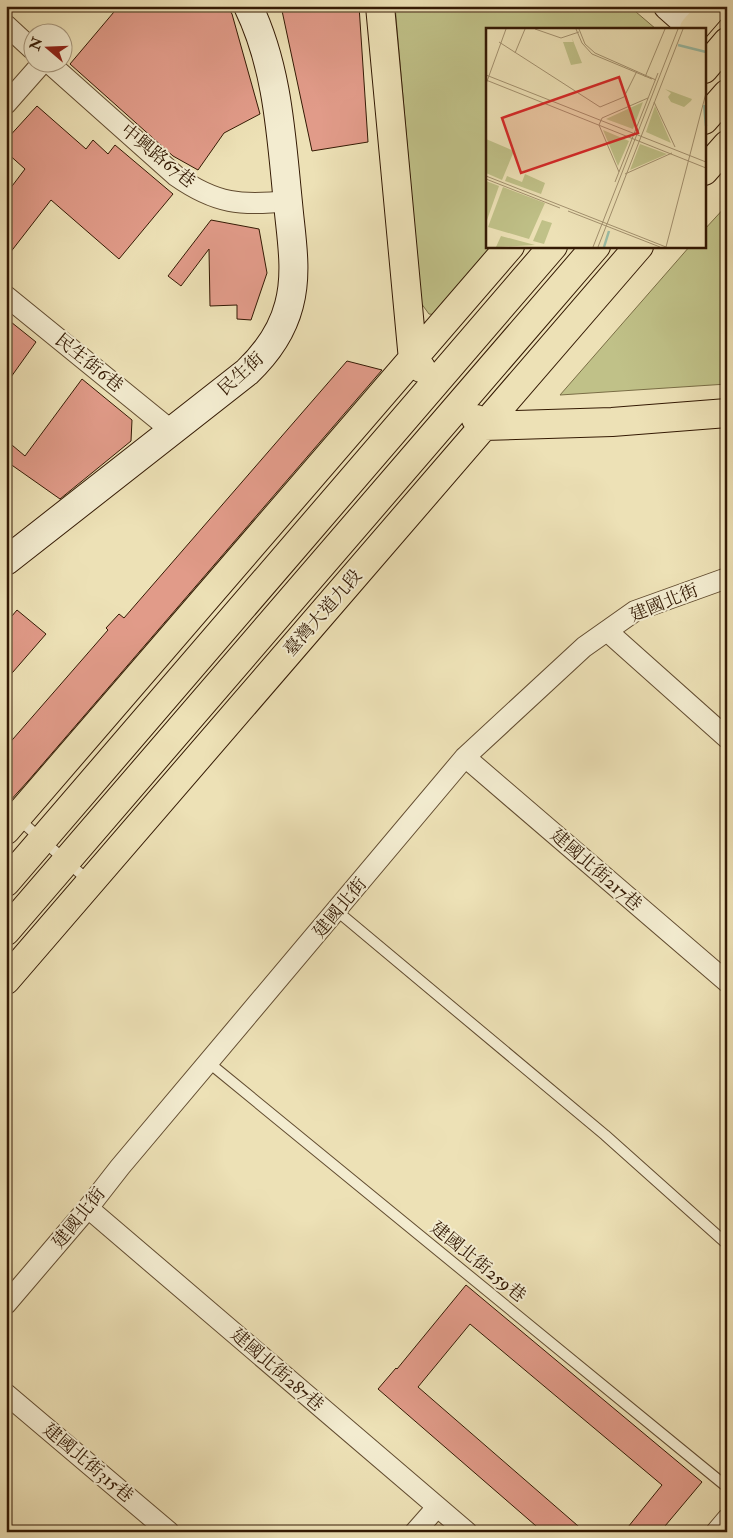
<svg xmlns="http://www.w3.org/2000/svg" width="733" height="1538" font-family="'IM FELL Double Pica','Noto Serif TC',serif">
	<rect width="100%" height="100%" fill="#ede1b6"/>
	<filter id="stains"><feTurbulence type="fractalNoise" baseFrequency=".004" numOctaves="4"/><feColorMatrix values="0 0 0 0 .2 0 0 0 0 .09 0 0 0 0 .02 0 0 0 .5 -.17"/></filter>
	<radialGradient id="worn" r=".72"><stop offset=".6" stop-color="#630" stop-opacity="0"/><stop offset="1" stop-color="#630" stop-opacity=".3"/></radialGradient>
	<path fill="#c0c188" stroke="#7a6e46" d="M 395,6 L 629,6 L 656,29 L 487,29 L 487,246 L 494,246 L 437,315 L 429,314 L 421,303 Z
		M 727,205 L 727,384 L 560,395 L 690,246 L 704,246 L 704,230 Z"/>
	<path fill="#e19b89" stroke="#341a04" d="M 119,6 L 227,6 L 232,14 L 260,114 L 224,133 L 198,170 L 173,156 L 70,64 Z
		M 281,6 L 359,6 L 368,142 L 312,151 Z
		M 37,106 L 86,149 L 93,140 L 108,154 L 115,145 L 173,194 L 119,259 L 51,200 L 6,258 L 6,194 L 25,169 L 6,152 L 6,140 Z
		M 211,220 L 259,229 L 267,273 L 251,320 L 237,319 L 237,305 L 210,306 L 209,249 L 181,286 L 168,276 Z
		M 6,318 L 36,342 L 6,384 Z
		M 347,361 L 382,370 L 28,781 L 9,802 L 6,801 L 6,747 L 108,630 L 106,628 L 119,614 L 124,618 Z
		M 82,379 L 132,420 L 131,441 L 60,499 L 6,461 L 6,440 L 25,456 Z
		M 17,610 L 46,634 L 6,680 L 6,623 Z
		M 466,1285 L 702,1482 L 660,1532 L 624,1532 L 662,1485 L 470,1324 L 418,1387 L 585,1532 L 543,1532 L 378,1389 L 396,1368 L 397,1369 Z"/>
	<g fill="none" stroke-linecap="round" stroke-linejoin="round">
		<defs>
			<path id="lane" d="M 6,808 L 90,882
				M 337,911 L 605,1135 L 727,1244
				M 208,1062 L 727,1487"/>
			<path id="street" d="M 6,25 L 32,49
				M 48,62 L 176,176 C 216,204 241,206 288,201
				M 6,104 L 43,62
				M 6,296 L 172,431
				M 607,631 L 727,738
				M 465,757 L 727,982
				M 88,1208 L 467,1532
				M 6,1304 L 88,1208 L 120,1167 L 465,757 L 584,647 L 635,611 L 727,578
				M 6,1394 L 169,1532
				M 415,1532 L 437,1507
				M 716,1532 L 727,1519"/>
			<path id="secondary" d="M 668,6 L 694,29
				M 6,561 L 247,372 C 267,353 282,332 289,305 C 298,272 291,237 288,203 C 281,135 278,68 248,6"/>
			<path id="primary" d="M 380,6 L 413,360 L 421,368
				M 694,29 L 714,6
				M 704,69 L 727,42
				M 704,120 L 727,94
				M 704,171 L 727,145
				M 476,419 L 484,426 L 612,422 L 727,413
				M 6,830 L 510,246
				M 6,882 L 553,246
				M 6,931 L 596,246
				M 6,980 L 639,246"/>
		</defs>
		<use href="#lane" stroke="#624c30" stroke-width="12"/>
		<use href="#street" stroke="#624c30" stroke-width="22"/>
		<use href="#secondary" stroke="#341a04" stroke-width="30"/>
		<use href="#primary" stroke="#341a04" stroke-width="30"/>
		<use href="#lane" stroke="#f3ecd0" stroke-width="10"/>
		<use href="#street" stroke="#f3ecd0" stroke-width="20"/>
		<use href="#secondary" stroke="#f3ecd0" stroke-width="28"/>
		<use href="#primary" stroke="#ede1b6" stroke-width="28"/>
	</g>
	<g text-anchor="middle" dominant-baseline="central" stroke-width="4" stroke-linejoin="round" paint-order="stroke">
		<g font-size="18" fill="#341a04" stroke="#f3ecd0">
			<text transform="translate(158 156) rotate(39)">中興路67巷</text>
			<text transform="translate(89 363) rotate(39)">民生街6巷</text>
			<text transform="translate(241 374) rotate(-42)">民生街</text>
			<text transform="translate(664 603) rotate(-22)">建國北街</text>
			<text transform="translate(323 613) rotate(-49)">臺灣大道九段</text>
			<text transform="translate(596 870) rotate(41)">建國北街217巷</text>
			<text transform="translate(340 908) rotate(-50)">建國北街</text>
			<text transform="translate(79 1218) rotate(-51)">建國北街</text>
			<text transform="translate(478 1262) rotate(39)">建國北街259巷</text>
			<text transform="translate(277 1370) rotate(41)">建國北街287巷</text>
			<text transform="translate(88 1463) rotate(40)">建國北街315巷</text>
		</g>
	</g>
	<g transform="translate(486 28)">
		<rect width="220" height="220" fill="#ede1b6"/>
		<path d="M 86,10 L 96,35 L 85,37 L 77,14 L 87,14 ZM 179,61 L 206,71 L 205,73 L 198,79 L 185,74 L 182,69 L 185,65 ZM 157,74 L 147,101 L 120,91 ZM 169,78 L 185,115 L 160,104 ZM 117,102 L 143,113 L 132,138 ZM 0,111 L 28,123 L 16,152 L 0,145 ZM 154,116 L 181,126 L 144,142 ZM 39,146 L 59,155 L 55,166 L 19,153 L 21,148 L 36,154 ZM 0,153 L 13,158 L 0,195 ZM 17,159 L 59,175 L 43,211 L 2,199 ZM 56,192 L 66,195 L 58,216 L 47,213 ZM 15,208 L 49,217 L 10,219 Z" fill="#c0c188"/>
		<path fill="none" stroke="#9bbea8" stroke-width="2.5" d="M 192,17 L 220,24M 218,77 L 220,98M 118,219 L 123,203"/>
		<path fill="none" stroke="#a3916f" stroke-width="1" d="M 49,1 L 75,10 L 93,4M 90,1 L 96,15 L 106,26 L 166,51M 93,1 L 99,16 L 109,25 L 170,52M 13,14 L 114,79 L 138,69 L 151,43M 29,25 L 39,1M 0,47 L 220,134M 159,49 L 179,1M 0,52 L 220,140M 0,56 L 20,1M 168,74 L 189,119M 133,144 L 113,97 L 116,90 L 162,70M 139,146 L 186,125M 0,148 L 180,219M 0,151 L 74,180M 129,154 L 172,45M 82,183 L 174,219M 107,219 L 192,1M 112,219 L 197,1M 180,219 L 220,65"/>
		<path fill="#d62828" fill-opacity="0.15" stroke="#d62828" stroke-width="2.5" d="M 133,49 L 152,105 L 35,145 L 16,90 Z"/>
		<rect width="220" height="220" fill="none" stroke="#341a04" stroke-width="2.5"/>
	</g>
	<rect width="733" height="1538" fill="none" stroke="#ede1b6" stroke-width="25"/>
	<rect x="8" y="8" width="718" height="1523" fill="none" stroke="#341a04" stroke-width="2.5"/>
	<rect x="12" y="12" width="708" height="1513" fill="none" stroke="#341a04"/>
	<g transform="translate(48 48) rotate(289)"><circle r="24" fill="#f3ecd0" stroke="#a7987e"/>
	<path d="M0-4L9 19L0 12L-9 19Z" fill="#8f2418"/>
	<text y="-8" font-size="14" font-weight="bold" text-anchor="middle" fill="#341a04">N</text>
	</g>
	<rect width="100%" height="100%" filter="url(#stains)"/>
	<rect width="100%" height="100%" fill="url(#worn)"/>
</svg>
